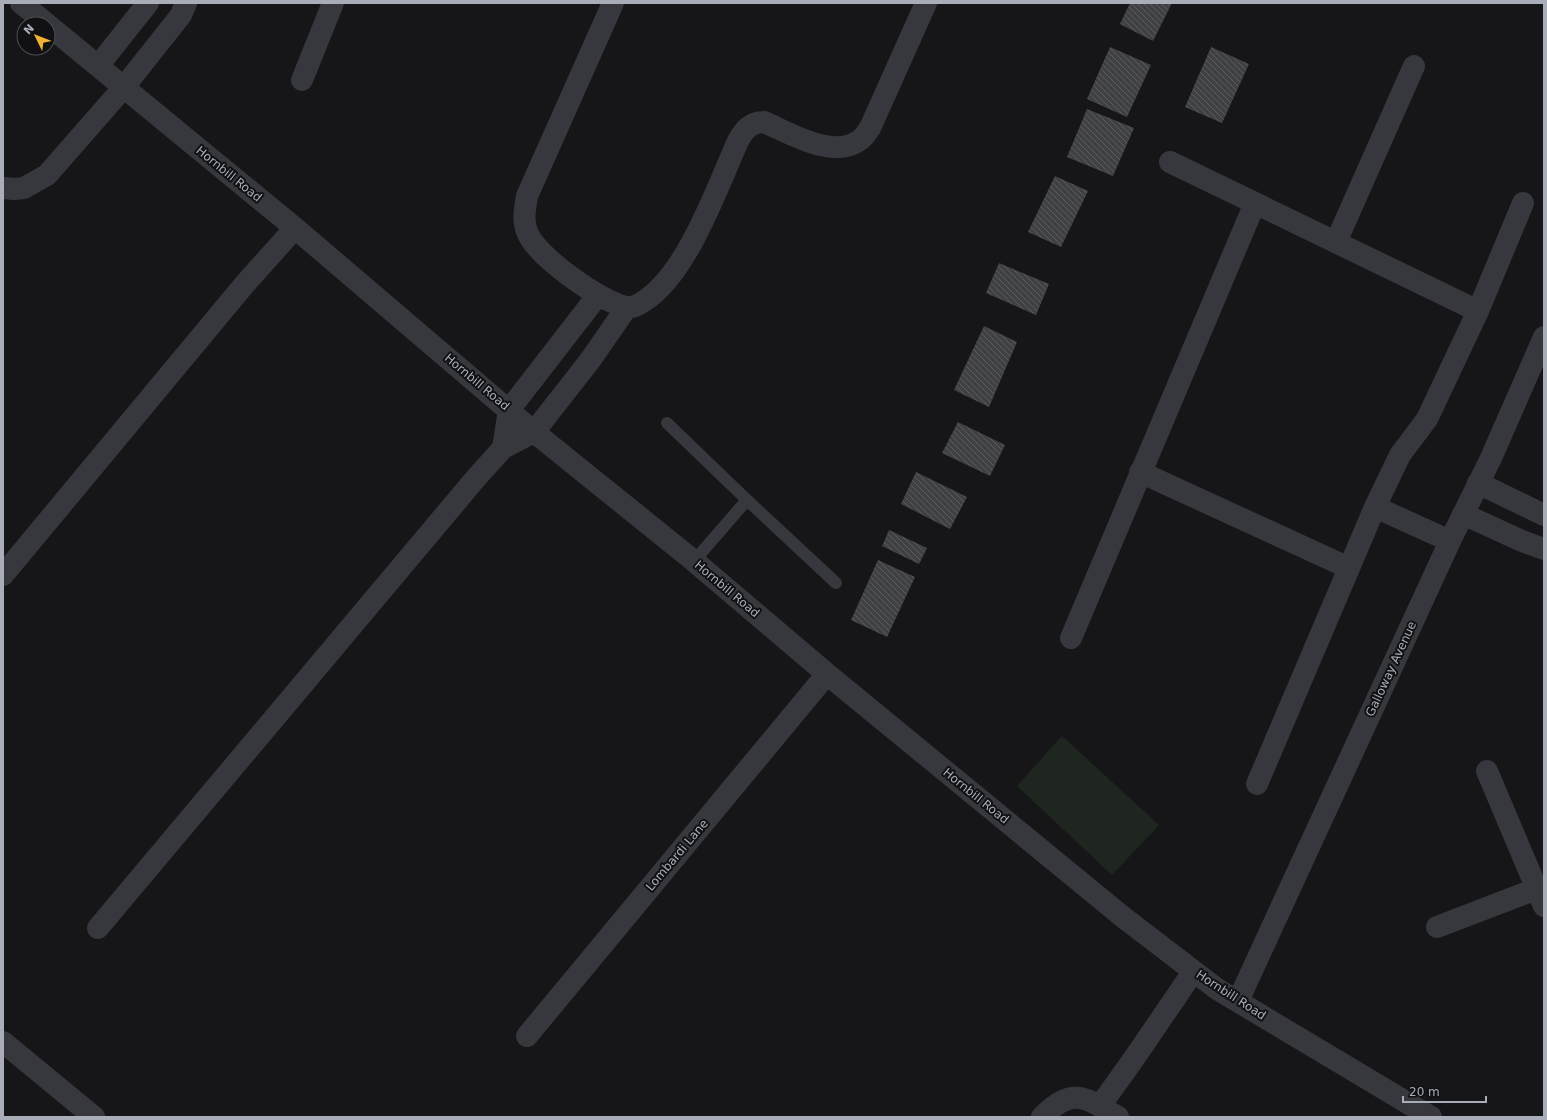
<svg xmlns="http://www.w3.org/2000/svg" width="1547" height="1120" font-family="'DejaVu Sans',sans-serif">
	<defs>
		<pattern id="building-back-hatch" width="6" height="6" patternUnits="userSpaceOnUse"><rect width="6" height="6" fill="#404145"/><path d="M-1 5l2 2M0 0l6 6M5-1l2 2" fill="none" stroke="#595a5e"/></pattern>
	</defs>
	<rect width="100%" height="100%" fill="#161618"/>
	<path fill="#1e261f" d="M 1062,736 L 1159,825 L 1112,875 L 1017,786 Z"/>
	<path fill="url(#building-back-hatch)" d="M 1130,3 L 1172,3 L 1153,41 L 1120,24 Z
		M 1110,47 L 1151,65 L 1127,117 L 1087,99 Z
		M 1211,47 L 1249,64 L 1222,123 L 1185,107 Z
		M 1087,109 L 1134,128 L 1113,176 L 1067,157 Z
		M 1055,176 L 1088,191 L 1061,247 L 1028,232 Z
		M 999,263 L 1049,284 L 1036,315 L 986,293 Z
		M 984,326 L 1017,342 L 989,407 L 954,390 Z
		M 958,422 L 1005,445 L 990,476 L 942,453 Z
		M 916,472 L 967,497 L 950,529 L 901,504 Z
		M 889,530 L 927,548 L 919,564 L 882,546 Z
		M 878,560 L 915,577 L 887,637 L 851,620 Z"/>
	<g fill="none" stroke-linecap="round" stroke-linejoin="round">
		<path stroke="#37383d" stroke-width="12" d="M 667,423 L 747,500 L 694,561
			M 747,500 L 836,583"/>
		<path stroke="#37383d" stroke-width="22" d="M 21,3 L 47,24
			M 613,3 L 527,196 C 525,209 522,221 528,234 C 539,258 601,302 627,307 C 632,308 639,305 644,301 C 687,274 717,188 738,141 C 744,130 750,122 764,122 C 790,133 833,160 860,140 C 864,137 867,132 870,128 L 926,3
			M 48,25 L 295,228 L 534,432 L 694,561 L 827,674 L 1123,917 L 1217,989 L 1431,1117
			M 98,66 L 148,3
			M 302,80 L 333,3
			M 1170,162 L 1478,311
			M 3,188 L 14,189 L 24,188 L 47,175 L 124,87 L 181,15 L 186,3
			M 1336,242 L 1414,66
			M 503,448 L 509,410 L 598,295
			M 1140,472 L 1349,568
			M 1478,483 L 1544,515
			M 1375,507 L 1450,541
			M 1463,514 L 1522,541 L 1544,549
			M 3,575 L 244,285 L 295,228
			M 1071,638 L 1255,203
			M 1487,771 L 1544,906
			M 1257,784 L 1375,507 L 1400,455 L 1427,419 L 1478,311 L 1523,203
			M 1437,927 L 1544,886
			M 98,928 L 476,478 L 503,448 L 534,432 L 591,359 L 627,307
			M 1238,1001 L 1450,541 L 1491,458 L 1544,337
			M 527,1036 L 827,674
			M 3,1042 L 94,1117
			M 1100,1106 L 1135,1057 L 1193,972
			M 1042,1117 C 1073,1086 1085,1097 1118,1117"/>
	</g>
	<g text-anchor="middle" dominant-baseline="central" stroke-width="4" stroke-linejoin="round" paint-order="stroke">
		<g font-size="12" fill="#a8adb8" stroke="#111113">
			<text transform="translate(229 174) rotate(39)">Hornbill Road</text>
			<text transform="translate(477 382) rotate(40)">Hornbill Road</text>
			<text transform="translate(727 589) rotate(40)">Hornbill Road</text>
			<text transform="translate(1391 669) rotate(-65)">Galloway Avenue</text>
			<text transform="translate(976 796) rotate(39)">Hornbill Road</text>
			<text transform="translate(677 855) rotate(-50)">Lombardi Lane</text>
			<text transform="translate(1231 995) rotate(33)">Hornbill Road</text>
		</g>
	</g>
	<rect width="1547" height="1120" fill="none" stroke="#a8adb8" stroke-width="8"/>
	<g transform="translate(36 36) rotate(313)"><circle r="19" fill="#111113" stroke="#4d4f55"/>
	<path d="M0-3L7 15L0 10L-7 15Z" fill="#f2b134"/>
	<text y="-6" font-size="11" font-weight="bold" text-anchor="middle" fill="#a8adb8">N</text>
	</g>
	<path d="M1403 1096v6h83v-6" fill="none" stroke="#a8adb8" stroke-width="2"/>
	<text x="1409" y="1096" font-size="12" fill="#a8adb8" stroke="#111113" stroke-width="3" paint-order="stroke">20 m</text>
</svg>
